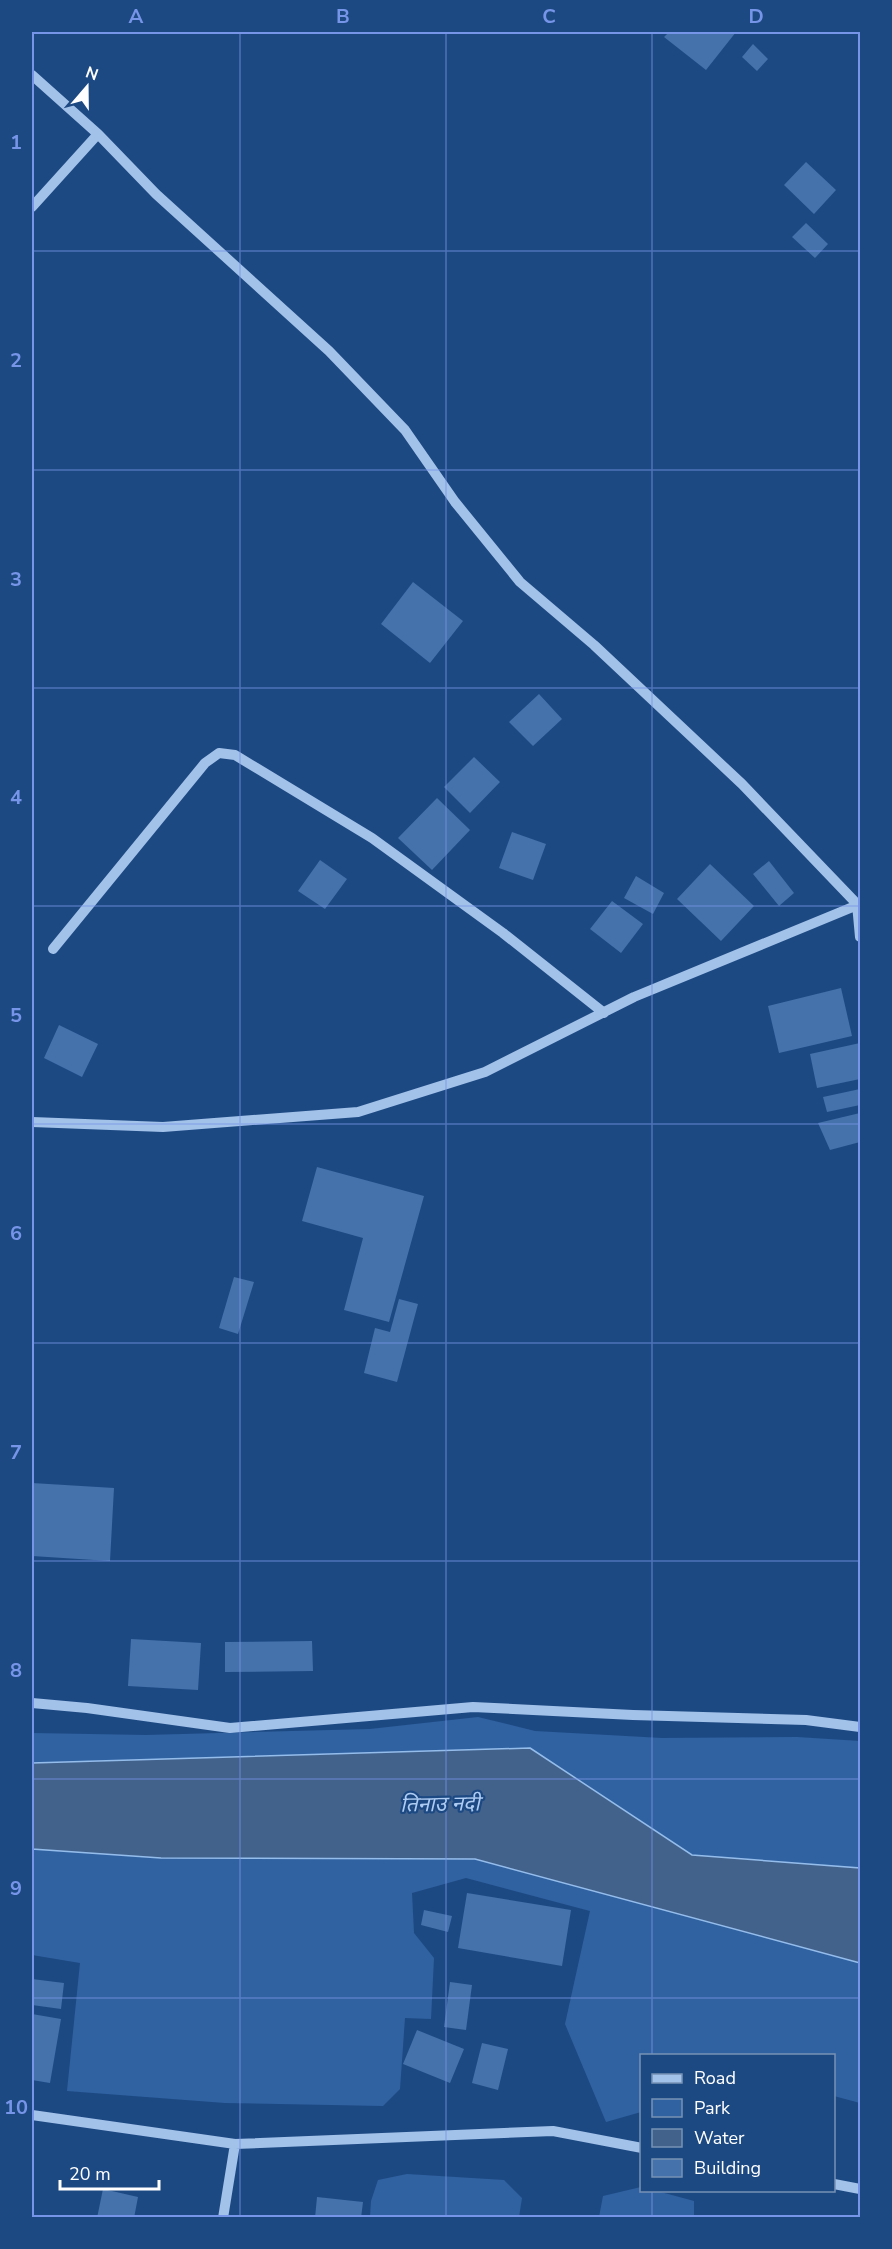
<svg xmlns="http://www.w3.org/2000/svg" width="892" height="2249" font-family="'Nunito Sans','Noto Sans Devanagari',sans-serif">
	<rect width="100%" height="100%" fill="#1d4983"/>
	<path fill="#3062a1" d="M 478,1717 L 535,1731 L 662,1738 L 797,1737 L 860,1741 L 860,1868 L 692,1855 L 530,1748 L 32,1763 L 32,1733 L 146,1735 L 370,1729 Z
		M 32,1849 L 161,1858 L 475,1859 L 860,1963 L 860,2103 L 834,2096 L 834,2056 L 642,2056 L 641,2112 L 606,2122 L 565,2024 L 590,1911 L 466,1878 L 412,1893 L 414,1933 L 434,1958 L 431,2019 L 405,2018 L 400,2089 L 383,2106 L 225,2103 L 67,2091 L 80,1963 L 32,1955 Z
		M 407,2174 L 504,2180 L 522,2198 L 519,2217 L 370,2217 L 371,2201 L 378,2180 Z
		M 641,2187 L 642,2190 L 657,2191 L 694,2201 L 694,2217 L 599,2217 L 603,2196 Z"/>
	<path fill="#42628c" stroke="#95bdec" stroke-width="1.5" d="M 530,1748 L 692,1855 L 860,1868 L 860,1963 L 475,1859 L 161,1858 L 32,1849 L 32,1763 Z"/>
	<path fill="#4572ab" d="M 669,32 L 736,32 L 706,70 L 664,37 Z
		M 753,44 L 768,59 L 757,71 L 742,57 Z
		M 806,162 L 836,190 L 814,214 L 784,185 Z
		M 806,223 L 828,244 L 815,258 L 792,237 Z
		M 413,582 L 463,621 L 430,663 L 381,624 Z
		M 539,694 L 562,719 L 533,746 L 509,722 Z
		M 474,757 L 500,782 L 470,813 L 444,787 Z
		M 437,798 L 470,830 L 432,870 L 398,838 Z
		M 512,832 L 546,844 L 533,880 L 499,868 Z
		M 320,860 L 347,879 L 325,909 L 298,891 Z
		M 769,861 L 794,893 L 779,906 L 753,874 Z
		M 710,864 L 754,906 L 721,941 L 677,899 Z
		M 636,876 L 664,893 L 653,914 L 624,898 Z
		M 612,901 L 643,924 L 621,953 L 590,929 Z
		M 841,988 L 852,1036 L 779,1053 L 768,1006 Z
		M 59,1025 L 98,1044 L 82,1077 L 44,1058 Z
		M 860,1043 L 860,1079 L 817,1088 L 810,1054 Z
		M 860,1089 L 860,1105 L 827,1112 L 823,1097 Z
		M 860,1113 L 860,1142 L 830,1150 L 818,1123 Z
		M 317,1167 L 424,1196 L 389,1322 L 344,1310 L 363,1238 L 302,1221 Z
		M 234,1277 L 254,1282 L 238,1334 L 219,1328 Z
		M 399,1299 L 418,1304 L 397,1382 L 364,1373 L 375,1328 L 390,1332 Z
		M 32,1483 L 114,1488 L 110,1561 L 32,1556 Z
		M 131,1639 L 201,1643 L 198,1690 L 128,1686 Z
		M 312,1641 L 313,1671 L 225,1672 L 225,1642 Z
		M 467,1893 L 571,1910 L 562,1966 L 458,1948 Z
		M 424,1910 L 452,1916 L 448,1932 L 421,1925 Z
		M 32,1979 L 64,1983 L 61,2009 L 32,2005 Z
		M 450,1982 L 472,1985 L 466,2030 L 444,2027 Z
		M 32,2014 L 61,2019 L 50,2083 L 32,2080 Z
		M 417,2030 L 464,2049 L 450,2083 L 403,2064 Z
		M 482,2043 L 508,2049 L 498,2090 L 472,2083 Z
		M 103,2189 L 138,2197 L 134,2218 L 97,2218 Z
		M 317,2197 L 363,2202 L 361,2218 L 315,2218 Z"/>
	<g fill="none" stroke-linecap="round" stroke-linejoin="round">
		<path stroke="#a2c2ea" stroke-width="10" d="M 32,75 L 98,134 L 156,194 L 329,351 L 405,430 L 455,502 L 520,582 L 594,645 L 742,784 L 857,904 L 860,937
			M 32,207 L 98,134
			M 53,949 L 205,763 L 219,753 L 235,755 L 372,838 L 503,933 L 604,1013
			M 32,1122 L 163,1127 L 358,1112 L 485,1072 L 634,997 L 860,904
			M 32,1703 L 87,1708 L 230,1728 L 473,1707 L 633,1715 L 806,1720 L 860,1727
			M 32,2115 L 235,2144 L 553,2131 L 642,2148
			M 834,2184 L 860,2189
			M 223,2218 L 235,2144"/>
	</g>
	<path fill="none" stroke="#7795e8" stroke-width="1.5" stroke-opacity="0.55" d="M 240,32 L 240,2218M 446,32 L 446,2218M 652,32 L 652,2056M 32,251 L 860,251M 32,470 L 860,470M 32,688 L 860,688M 32,906 L 860,906M 32,1124 L 860,1124M 32,1343 L 860,1343M 32,1561 L 860,1561M 32,1779 L 860,1779M 32,1998 L 860,1998M 652,2190 L 652,2218"/>
	<g text-anchor="middle" dominant-baseline="central" stroke-width="4.5" stroke-linejoin="round" paint-order="stroke">
		<g font-size="21" font-style="italic" fill="#aeccf2" stroke="#1d4983">
			<text transform="translate(440 1804) rotate(-1)">तिनाउ नदी</text>
		</g>
	</g>
	<rect width="892" height="2249" fill="none" stroke="#1d4983" stroke-width="66"/>
	<rect x="640" y="2054" width="195" height="138" fill="#1d4983" stroke="#7792b5" stroke-width="1.5"/>
	<rect x="652" y="2074" width="30" height="9" fill="#a2c2ea" stroke="#7792b5" stroke-width="1.5"/>
	<text x="694" y="2084" font-size="18" fill="#ffffff">Road</text>
	<rect x="652" y="2099" width="30" height="18" fill="#3062a1" stroke="#7792b5" stroke-width="1.5"/>
	<text x="694" y="2114" font-size="18" fill="#ffffff">Park</text>
	<rect x="652" y="2129" width="30" height="18" fill="#42628c" stroke="#7792b5" stroke-width="1.5"/>
	<text x="694" y="2144" font-size="18" fill="#ffffff">Water</text>
	<rect x="652" y="2159" width="30" height="18" fill="#4572ab" stroke="#7792b5" stroke-width="1.5"/>
	<text x="694" y="2174" font-size="18" fill="#ffffff">Building</text>
	<g transform="translate(87 87) rotate(20)" stroke="#1d4983" stroke-width="4.5" paint-order="stroke">
	<path d="M0-4.5L10 22L0 15L-10 22Z" fill="#ffffff"/>
	<text y="-9" font-size="16" font-weight="bold" text-anchor="middle" fill="#ffffff">N</text>
	</g>
	<path d="M60 2180v9h99v-9" fill="none" stroke="#ffffff" stroke-width="3"/>
	<text x="69" y="2180" font-size="18" fill="#ffffff" stroke="#1d4983" stroke-width="4.5" paint-order="stroke">20 m</text>
	<rect x="33" y="33" width="826" height="2183" fill="none" stroke="#7795e8" stroke-width="2"/>
	<g font-size="20" text-anchor="middle" font-weight="bold" fill="#7795e8">
		<text x="136" y="23">A</text>
		<text x="343" y="23">B</text>
		<text x="549" y="23">C</text>
		<text x="756" y="23">D</text>
		<text x="16" y="149">1</text>
		<text x="16" y="367">2</text>
		<text x="16" y="586">3</text>
		<text x="16" y="804">4</text>
		<text x="16" y="1022">5</text>
		<text x="16" y="1240">6</text>
		<text x="16" y="1459">7</text>
		<text x="16" y="1677">8</text>
		<text x="16" y="1895">9</text>
		<text x="16" y="2114">10</text>
	</g>
</svg>
